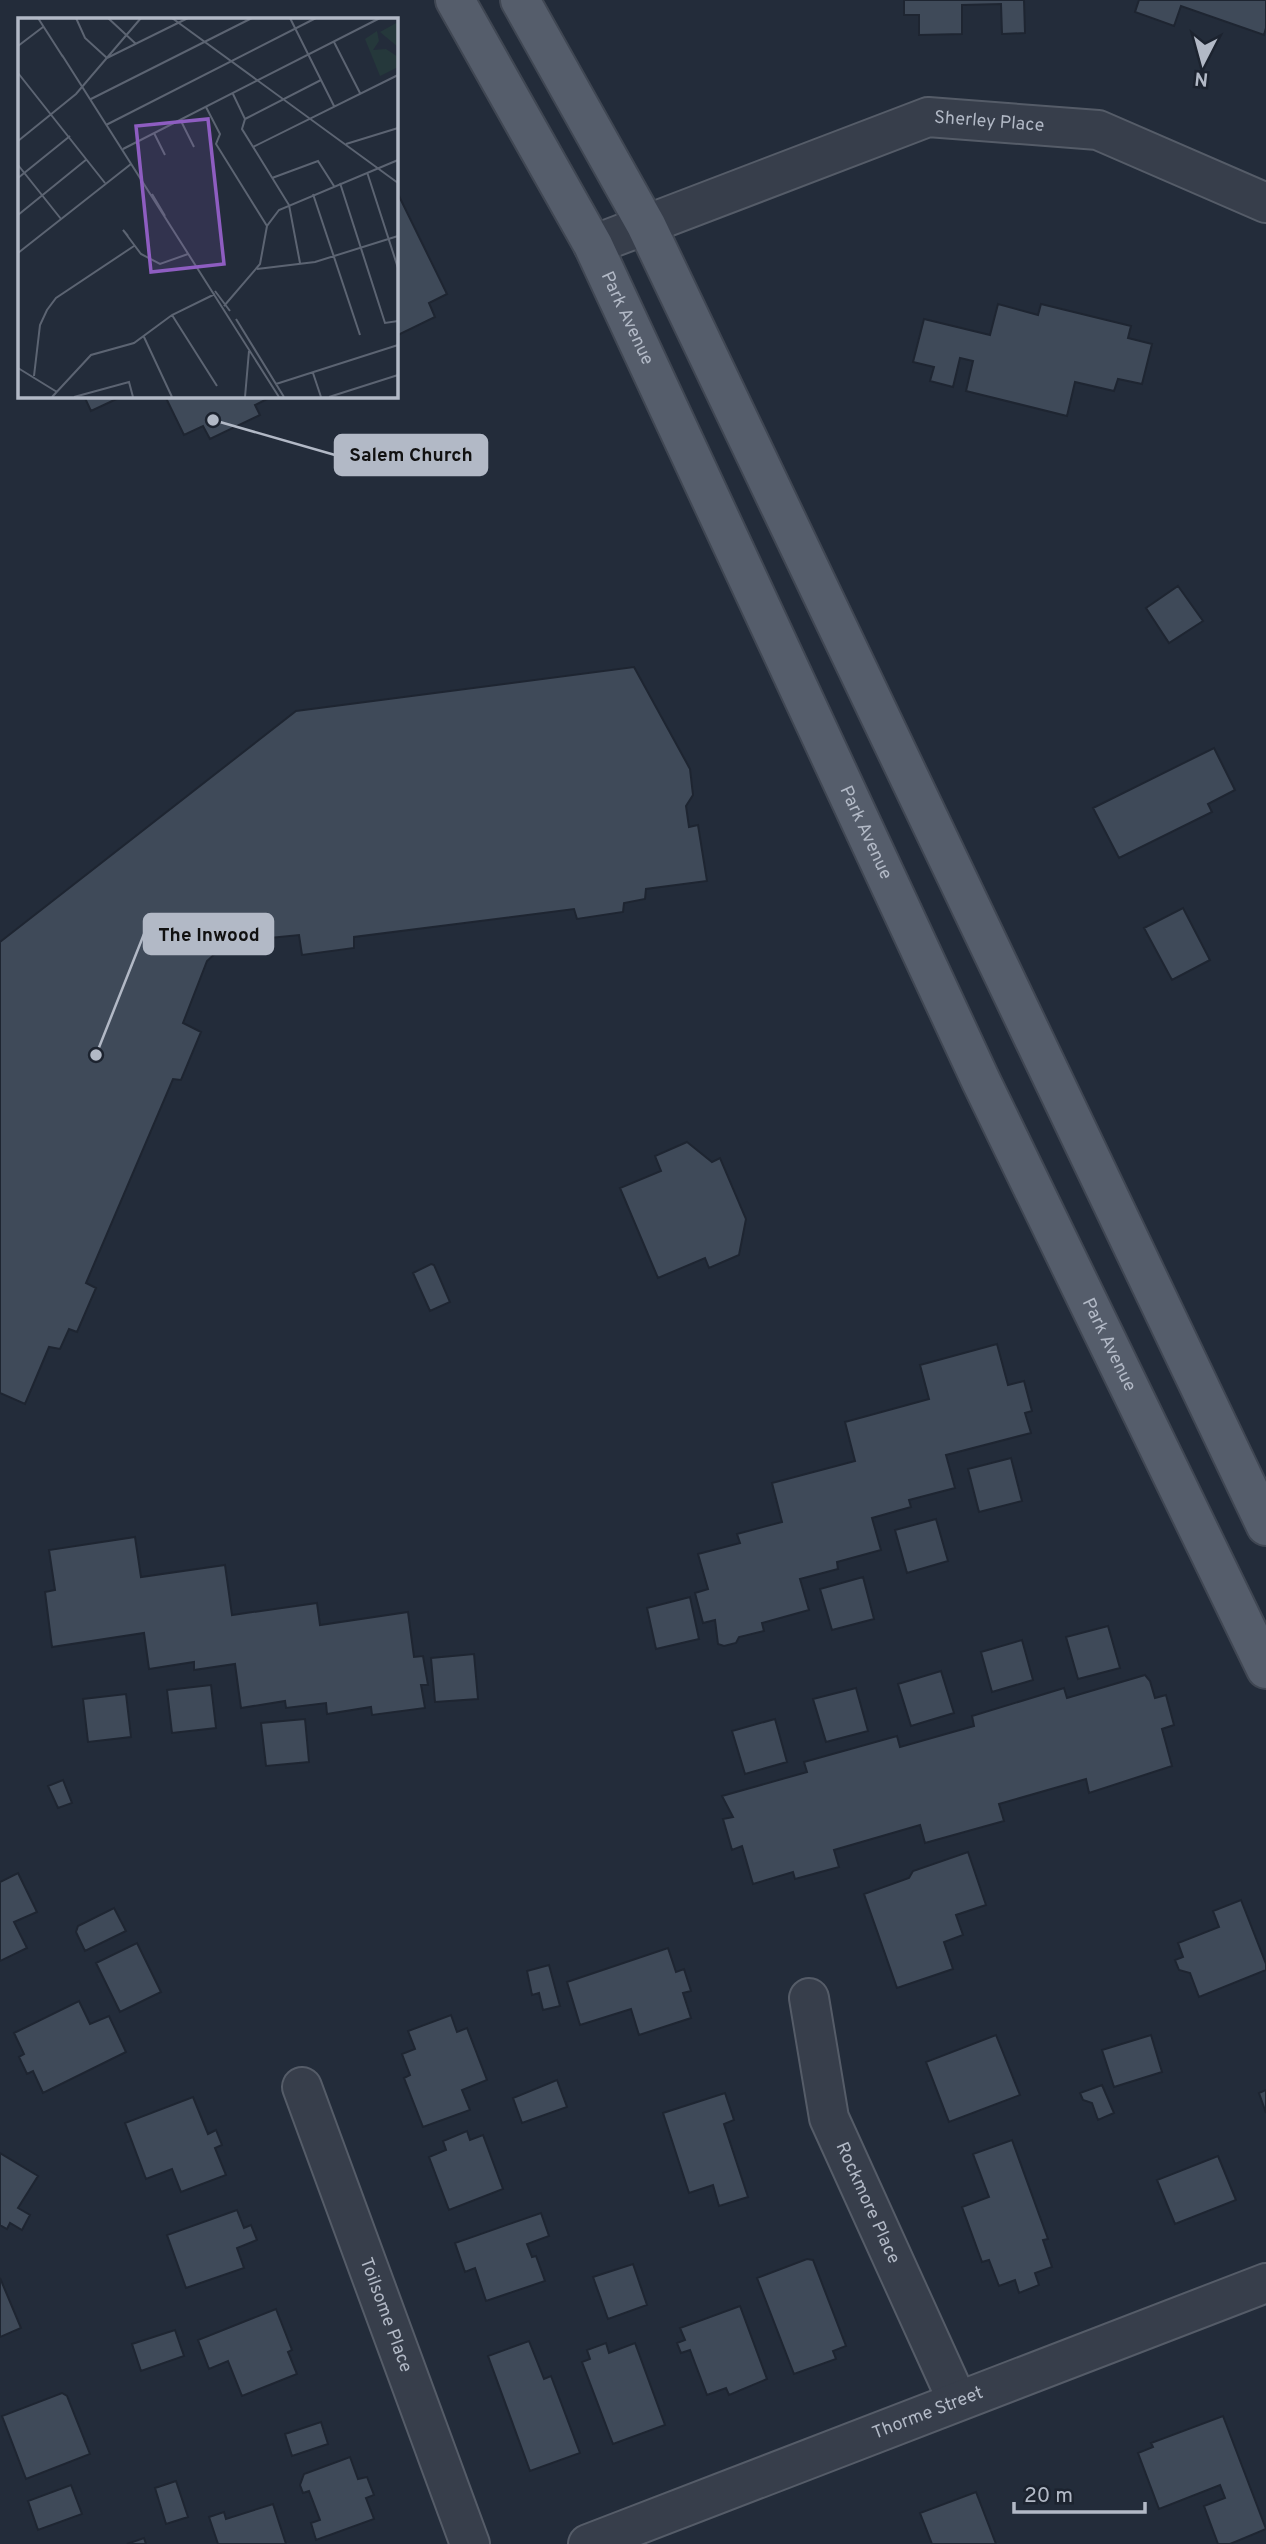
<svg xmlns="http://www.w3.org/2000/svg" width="1266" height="2544" font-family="Overpass,sans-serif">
	<rect width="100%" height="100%" fill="#232c3a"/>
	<path fill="#3f4a59" stroke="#1e2531" stroke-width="2" d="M 904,0 L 1024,0 L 1025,33 L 1002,34 L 1001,4 L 962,5 L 962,34 L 919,35 L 919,15 L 904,15 Z
		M 1139,0 L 1266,0 L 1266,28 L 1264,35 L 1181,6 L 1174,26 L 1135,12 Z
		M 396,190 L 447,294 L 429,303 L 435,317 L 396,336 Z
		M 998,304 L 1038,315 L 1041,304 L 1131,326 L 1128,338 L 1152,344 L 1142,384 L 1118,379 L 1114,391 L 1075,382 L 1067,416 L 966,391 L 973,361 L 960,358 L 953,387 L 930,381 L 934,367 L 913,362 L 924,319 L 990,335 Z
		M 84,396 L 123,396 L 91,411 Z
		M 165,396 L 273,396 L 255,405 L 260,415 L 210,439 L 203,426 L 184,435 Z
		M 1178,586 L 1203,621 L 1169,643 L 1146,608 Z
		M 634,667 L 690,769 L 693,795 L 686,806 L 689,827 L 698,825 L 707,881 L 646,889 L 645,899 L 624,903 L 623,912 L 577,919 L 574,909 L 354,937 L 354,948 L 302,955 L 299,935 L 228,942 L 207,961 L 183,1023 L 201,1032 L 181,1080 L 173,1079 L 86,1283 L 96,1288 L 77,1332 L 69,1329 L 60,1349 L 49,1347 L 25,1404 L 0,1393 L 0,942 L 296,711 Z
		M 1214,748 L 1235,790 L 1208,804 L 1212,812 L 1119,858 L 1093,808 Z
		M 1183,908 L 1210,960 L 1172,980 L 1144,928 Z
		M 687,1142 L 712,1162 L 720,1158 L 746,1219 L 739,1255 L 709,1268 L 705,1258 L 658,1278 L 620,1188 L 661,1171 L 655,1156 Z
		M 431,1264 L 434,1265 L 450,1302 L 430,1311 L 413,1273 Z
		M 997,1344 L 1008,1385 L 1024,1381 L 1032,1411 L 1025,1413 L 1031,1433 L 946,1455 L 955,1488 L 909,1500 L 911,1507 L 872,1518 L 881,1550 L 837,1562 L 838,1569 L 800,1579 L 809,1610 L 762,1623 L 764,1631 L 739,1637 L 736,1643 L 724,1646 L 718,1644 L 715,1620 L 703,1623 L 695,1593 L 708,1589 L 698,1554 L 740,1543 L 737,1534 L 782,1522 L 772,1483 L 855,1461 L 845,1422 L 929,1399 L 920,1365 Z
		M 1011,1458 L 1022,1501 L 979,1512 L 968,1469 Z
		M 936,1519 L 948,1561 L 907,1573 L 895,1530 Z
		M 135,1537 L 141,1577 L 225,1565 L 232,1615 L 317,1603 L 320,1625 L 408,1612 L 414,1657 L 423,1656 L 428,1685 L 421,1685 L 425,1708 L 372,1715 L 371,1707 L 327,1714 L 326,1703 L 286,1708 L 285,1701 L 241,1708 L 235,1664 L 194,1670 L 194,1662 L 149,1669 L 144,1633 L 52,1647 L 45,1592 L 55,1590 L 49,1550 Z
		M 863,1577 L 874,1619 L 832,1630 L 820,1589 Z
		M 690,1597 L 699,1639 L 656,1649 L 647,1608 Z
		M 1108,1626 L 1120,1668 L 1078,1679 L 1066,1637 Z
		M 1022,1640 L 1033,1680 L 992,1692 L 981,1652 Z
		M 474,1654 L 478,1699 L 435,1702 L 431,1658 Z
		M 941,1671 L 954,1713 L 911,1726 L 898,1684 Z
		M 1145,1675 L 1150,1681 L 1155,1698 L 1166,1695 L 1174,1725 L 1162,1729 L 1172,1766 L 1089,1793 L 1086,1779 L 999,1804 L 1004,1821 L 925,1843 L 920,1825 L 834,1850 L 839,1867 L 795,1879 L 793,1872 L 753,1884 L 742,1846 L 732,1850 L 723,1819 L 733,1817 L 722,1796 L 807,1772 L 804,1762 L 897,1736 L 900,1747 L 974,1726 L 972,1716 L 1064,1688 L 1067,1698 Z
		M 211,1685 L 216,1728 L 172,1733 L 167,1690 Z
		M 856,1688 L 868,1731 L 826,1742 L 813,1699 Z
		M 126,1694 L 131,1737 L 88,1742 L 83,1699 Z
		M 305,1719 L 309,1762 L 266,1766 L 261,1723 Z
		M 775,1719 L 787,1762 L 745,1774 L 732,1731 Z
		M 63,1780 L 72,1803 L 58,1808 L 48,1786 Z
		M 968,1852 L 986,1905 L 956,1915 L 963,1935 L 944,1942 L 953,1969 L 897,1988 L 864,1894 L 909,1878 L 913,1871 Z
		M 18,1873 L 37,1912 L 14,1922 L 27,1948 L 0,1961 L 0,1882 Z
		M 1241,1900 L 1266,1964 L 1266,1970 L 1199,1997 L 1190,1973 L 1179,1970 L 1175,1960 L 1183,1957 L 1178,1943 L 1219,1927 L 1213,1911 Z
		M 114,1908 L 126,1931 L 85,1951 L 76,1932 L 78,1926 Z
		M 137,1943 L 161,1992 L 120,2012 L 96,1963 Z
		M 668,1948 L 676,1972 L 684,1969 L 691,1991 L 683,1993 L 691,2018 L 639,2035 L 631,2009 L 580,2025 L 567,1982 Z
		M 549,1965 L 560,2006 L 543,2010 L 539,1993 L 532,1995 L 527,1971 Z
		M 79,2001 L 90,2024 L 109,2016 L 126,2052 L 43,2093 L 33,2071 L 27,2074 L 19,2057 L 24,2054 L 14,2033 Z
		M 451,2015 L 457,2032 L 467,2028 L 487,2080 L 462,2090 L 470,2110 L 423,2127 L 404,2078 L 410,2075 L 402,2054 L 415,2049 L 408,2031 Z
		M 996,2035 L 1020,2095 L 949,2122 L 926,2062 Z
		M 1151,2035 L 1162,2072 L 1114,2087 L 1102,2050 Z
		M 557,2080 L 567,2107 L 522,2123 L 513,2098 Z
		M 1102,2085 L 1114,2113 L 1098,2120 L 1092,2103 L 1083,2100 L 1080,2093 Z
		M 1266,2090 L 1266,2113 L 1259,2093 Z
		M 725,2093 L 734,2120 L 724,2124 L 748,2197 L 719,2206 L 713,2185 L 689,2193 L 663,2113 Z
		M 193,2097 L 208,2134 L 216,2130 L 222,2145 L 215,2148 L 226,2175 L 181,2192 L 172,2169 L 146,2179 L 125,2123 Z
		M 467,2131 L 470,2140 L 483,2135 L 503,2189 L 449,2210 L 429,2157 L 446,2150 L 443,2141 Z
		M 1012,2140 L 1048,2239 L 1043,2240 L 1052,2267 L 1035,2273 L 1039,2285 L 1019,2293 L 1015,2280 L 999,2286 L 989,2260 L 982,2262 L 962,2207 L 989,2197 L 973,2154 Z
		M 0,2153 L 38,2176 L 18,2208 L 30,2215 L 22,2230 L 10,2223 L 7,2229 L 0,2225 Z
		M 1218,2156 L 1236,2200 L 1175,2224 L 1157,2180 Z
		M 237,2210 L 244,2228 L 251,2225 L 257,2240 L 237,2248 L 244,2268 L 186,2288 L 167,2235 Z
		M 541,2213 L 549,2236 L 527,2244 L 532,2257 L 536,2256 L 545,2281 L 486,2301 L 475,2268 L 465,2272 L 455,2243 Z
		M 807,2259 L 813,2260 L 846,2346 L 833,2351 L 836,2359 L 794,2374 L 757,2278 Z
		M 633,2264 L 647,2305 L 608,2319 L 593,2277 Z
		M 0,2278 L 21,2328 L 0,2337 Z
		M 740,2306 L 767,2379 L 729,2395 L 726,2388 L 707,2395 L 690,2350 L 681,2353 L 677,2343 L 685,2340 L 680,2328 Z
		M 276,2309 L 292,2350 L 288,2352 L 297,2374 L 242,2396 L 228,2361 L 209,2369 L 198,2340 Z
		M 175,2330 L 184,2356 L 141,2371 L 132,2344 Z
		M 529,2341 L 544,2379 L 551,2376 L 580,2453 L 530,2471 L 488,2356 Z
		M 606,2343 L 609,2353 L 635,2343 L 665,2425 L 613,2444 L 582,2362 L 590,2359 L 587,2350 Z
		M 62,2393 L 67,2396 L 90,2454 L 26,2479 L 2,2416 Z
		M 1223,2416 L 1266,2529 L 1230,2544 L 1218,2544 L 1204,2506 L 1225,2498 L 1220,2485 L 1159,2509 L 1138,2453 L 1153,2447 L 1151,2443 Z
		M 321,2422 L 328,2444 L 292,2456 L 285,2434 Z
		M 350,2457 L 358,2479 L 367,2477 L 374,2495 L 366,2498 L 374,2519 L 316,2540 L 311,2523 L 320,2520 L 309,2491 L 303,2493 L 300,2485 L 304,2474 Z
		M 176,2481 L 188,2517 L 166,2524 L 155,2488 Z
		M 71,2485 L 82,2514 L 38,2530 L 28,2501 Z
		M 976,2492 L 996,2544 L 932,2544 L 920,2513 Z
		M 273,2504 L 286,2544 L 218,2544 L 209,2517 L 224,2512 L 226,2519 Z
		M 144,2538 L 146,2544 L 127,2544 Z"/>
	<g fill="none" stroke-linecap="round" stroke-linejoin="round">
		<defs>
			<g id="minor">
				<path id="s1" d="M 593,245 L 928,117 L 1098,130 L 1266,203"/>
				<path id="s2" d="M 809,1998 L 829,2118 L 957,2400"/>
				<path id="s3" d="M 302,2087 L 470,2544"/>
				<path id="s4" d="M 588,2544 L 1266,2283"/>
			</g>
			<g id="major">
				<path id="s5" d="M 455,0 L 593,245 L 981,1081 L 1266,1669"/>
				<path d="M 520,0 L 646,225 L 1266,1526"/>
			</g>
		</defs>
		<use href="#minor" stroke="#555c68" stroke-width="42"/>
		<use href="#major" stroke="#404753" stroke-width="42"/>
		<use href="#minor" stroke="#373e4b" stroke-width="38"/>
		<use href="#major" stroke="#555d6b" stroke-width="38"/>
	</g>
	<g text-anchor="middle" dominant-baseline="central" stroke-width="5" stroke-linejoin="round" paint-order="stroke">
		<g font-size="18" fill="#b2b9c6" stroke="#1c232f">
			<text stroke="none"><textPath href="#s1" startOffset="420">Sherley Place</textPath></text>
			<text stroke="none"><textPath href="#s5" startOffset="362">Park Avenue</textPath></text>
			<text stroke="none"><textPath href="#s5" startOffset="929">Park Avenue</textPath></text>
			<text stroke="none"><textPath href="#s5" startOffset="1496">Park Avenue</textPath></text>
			<text stroke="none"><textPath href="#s2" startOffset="215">Rockmore Place</textPath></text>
			<text stroke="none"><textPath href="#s3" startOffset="243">Toilsome Place</textPath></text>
			<text stroke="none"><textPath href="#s4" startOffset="364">Thorme Street</textPath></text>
		</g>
	</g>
	<g transform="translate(18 18)">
		<rect width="380" height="380" fill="#232c3a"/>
		<path d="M 380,4 L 380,29 L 362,14 ZM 359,13 L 361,23 L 355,32 L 368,31 L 380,39 L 380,49 L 362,58 L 347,21 Z" fill="#25383b"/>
		<path fill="none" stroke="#5c6472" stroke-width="2" d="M 20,0 L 45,39M 58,0 L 67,20 L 89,40 L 170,0M 90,0 L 118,26M 154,0 L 380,165M 272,0 L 316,88M 316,24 L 342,75M 0,28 L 25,9M 44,37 L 261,379M 0,55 L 87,165M 215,76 L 227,101 L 224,111 L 271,187 L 282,245M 73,81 L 234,0M 188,89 L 202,116 L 198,126 L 249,208M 162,101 L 176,129M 227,101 L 303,62M 88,107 L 298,0M 136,115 L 147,137M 0,123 L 58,76 L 123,0M 328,126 L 380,110M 235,129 L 380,57M 105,131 L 362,0M 0,147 L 43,201M 349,154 L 380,250M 0,160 L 52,118M 254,160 L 300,143 L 316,168M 322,165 L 367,305 L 380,303M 134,176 L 147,198M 295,176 L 342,317M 0,197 L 69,141M 110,218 L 105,212 L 123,236 L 142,246 L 170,236M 0,235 L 113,146M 239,251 L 297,244 L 380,218M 197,273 L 212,293M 206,288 L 242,246 L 249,208 L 261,192 L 380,142M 154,297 L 199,368M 218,301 L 266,379M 126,319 L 154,379M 0,350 L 39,374M 295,355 L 303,379M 16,358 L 22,307 L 29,292 L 38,280 L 116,228M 258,366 L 380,327M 34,379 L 73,337 L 116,325 L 154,297 L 197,276M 56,379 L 111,364 L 115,379M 227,379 L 231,333M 311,379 L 380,357"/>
		<path fill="#8e5dc1" fill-opacity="0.15" stroke="#8e5dc1" stroke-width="3.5" d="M 190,101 L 206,246 L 133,254 L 118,108 Z"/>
		<rect width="380" height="380" fill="none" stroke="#b2b9c6" stroke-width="3.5"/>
	</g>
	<path fill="none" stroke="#b2b9c6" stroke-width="2.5" d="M213 420L335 455M96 1055L144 934"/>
	<g fill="#b2b9c6" stroke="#1c232f" stroke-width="2.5">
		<circle cx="213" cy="420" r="7"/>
		<circle cx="96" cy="1055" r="7"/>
	</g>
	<g fill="#b2b9c6" stroke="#b2b9c6" stroke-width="2.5">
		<rect x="335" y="435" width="152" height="40" rx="7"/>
		<rect x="144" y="914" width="129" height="40" rx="7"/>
	</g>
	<g font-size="19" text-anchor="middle" font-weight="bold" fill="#111">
		<text x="411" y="461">Salem Church</text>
		<text x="209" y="941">The Inwood</text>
	</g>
	<g transform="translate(1203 63) rotate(186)" stroke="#1c232f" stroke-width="5" paint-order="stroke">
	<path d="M0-5L12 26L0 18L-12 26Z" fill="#b2b9c6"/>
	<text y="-10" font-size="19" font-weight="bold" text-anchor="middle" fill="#b2b9c6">N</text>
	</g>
	<path d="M1014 2502v10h131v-10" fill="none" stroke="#b2b9c6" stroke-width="3.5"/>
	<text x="1024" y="2502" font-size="21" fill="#b2b9c6" stroke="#1c232f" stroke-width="5" paint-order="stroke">20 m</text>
</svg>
